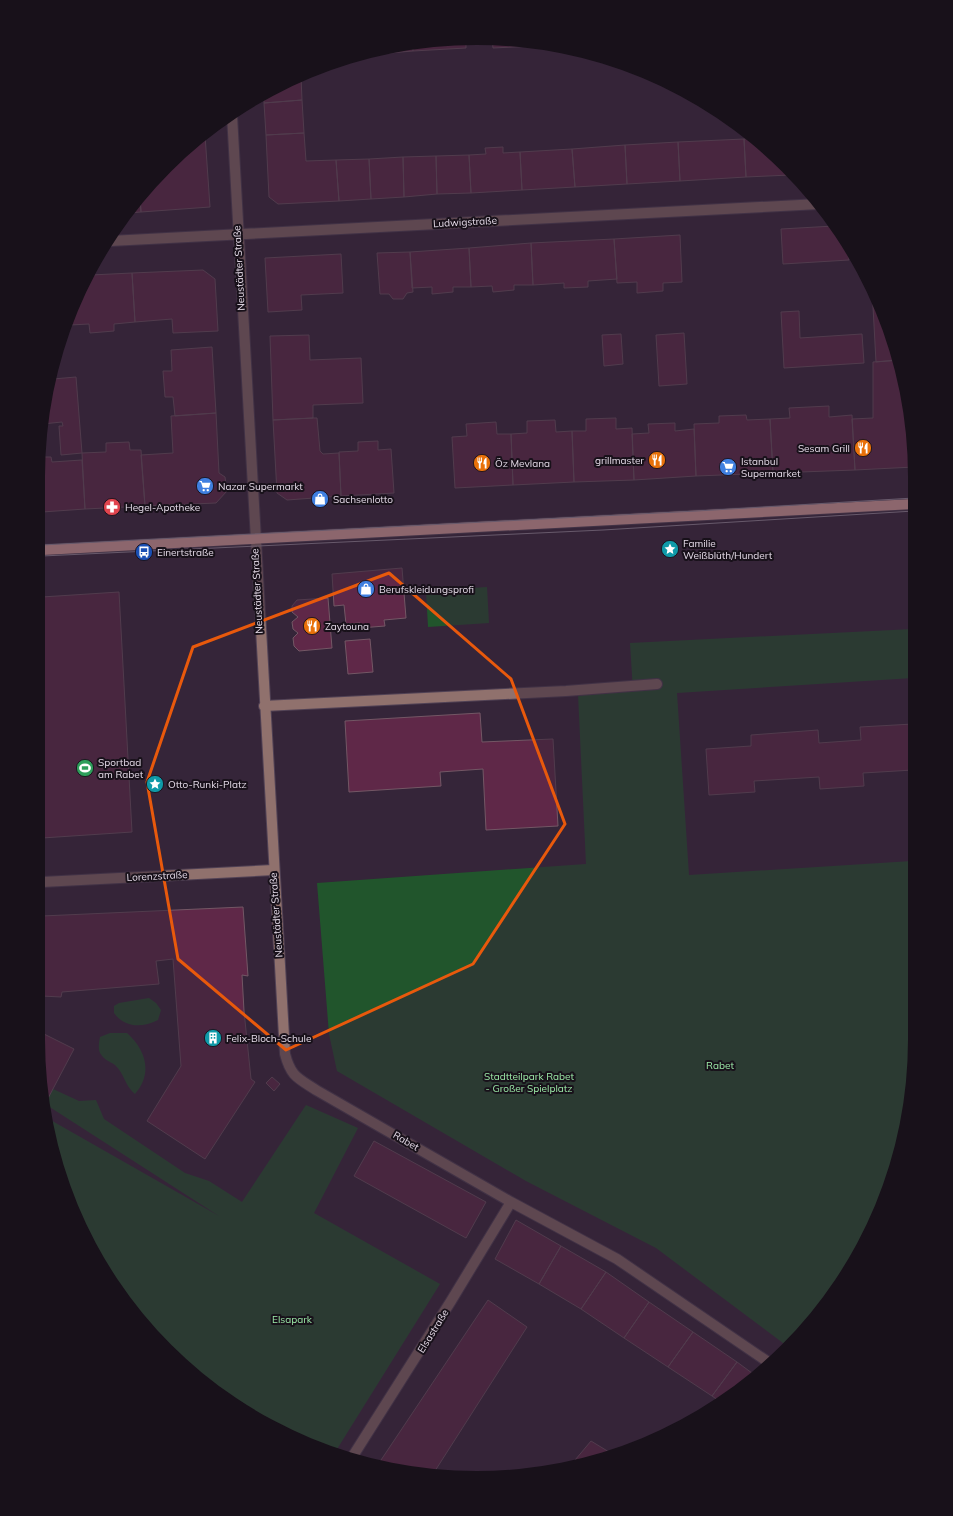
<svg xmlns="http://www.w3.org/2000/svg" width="953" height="1516" font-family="Mulish,sans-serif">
	<rect width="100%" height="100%" fill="#352539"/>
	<path fill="#21552c" d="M 487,587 L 489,623 L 428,627 L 426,591 Z
		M 913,629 L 913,678 L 677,693 L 689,875 L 912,861 L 911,1097 L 882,1207 L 824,1307 L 787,1346 L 656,1248 L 526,1181 L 337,1071 L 329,1034 L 317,883 L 586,864 L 578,694 L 633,691 L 630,643 Z
		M 149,998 L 156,1003 L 161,1010 L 158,1020 C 142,1028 125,1028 114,1013 L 114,1006 L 119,1003 Z
		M 110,1033 L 127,1033 C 146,1050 153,1073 135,1094 C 125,1086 124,1073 115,1065 C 109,1061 104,1060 100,1053 C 98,1048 99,1042 100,1037 Z
		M 53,1089 L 79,1101 L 96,1100 L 104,1119 L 185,1173 L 209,1181 L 242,1202 L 306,1105 L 358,1128 L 314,1213 L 440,1284 L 334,1454 L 257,1419 L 210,1388 L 166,1349 L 112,1283 L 61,1180 L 47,1118 L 219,1216 L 45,1104 Z"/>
	<path fill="#5f2848" stroke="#735765" d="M 492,39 L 505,39 L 534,44 L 534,46 L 493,48 Z
		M 466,40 L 466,48 L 413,51 L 412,43 L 419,42 Z
		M 412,43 L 413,51 L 364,55 Z
		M 301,77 L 302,100 L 264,103 L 264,94 Z
		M 302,100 L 304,133 L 266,135 L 264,103 Z
		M 304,133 L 306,161 L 336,160 L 339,201 L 278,204 L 269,197 L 266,135 Z
		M 205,135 L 210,207 L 141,212 L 140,197 L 188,147 Z
		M 753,138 L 790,175 L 746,177 L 744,139 Z
		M 744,139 L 746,177 L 680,181 L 678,142 Z
		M 678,142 L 680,181 L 627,184 L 625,145 Z
		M 625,145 L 627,184 L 575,187 L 572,149 Z
		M 503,147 L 503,153 L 520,152 L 522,190 L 471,193 L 469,155 L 486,154 L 485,148 Z
		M 572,149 L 575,187 L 522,190 L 520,152 Z
		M 469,155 L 471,193 L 437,194 L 436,156 Z
		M 436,156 L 437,194 L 404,197 L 403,157 Z
		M 403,157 L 404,197 L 371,199 L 369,159 Z
		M 369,159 L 371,199 L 339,201 L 336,160 Z
		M 140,197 L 141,212 L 127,213 L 129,209 Z
		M 834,226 L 849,249 L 849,260 L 783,264 L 781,229 Z
		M 680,235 L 682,282 L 663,283 L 663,291 L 637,293 L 637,282 L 617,283 L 614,239 Z
		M 614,239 L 617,279 L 588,281 L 588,287 L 564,288 L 564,283 L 533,285 L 531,243 Z
		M 531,243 L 533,285 L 514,285 L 514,290 L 493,292 L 492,286 L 471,287 L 469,248 Z
		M 469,248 L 471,287 L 453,287 L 453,292 L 432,294 L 432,287 L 412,288 L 410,252 Z
		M 410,252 L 413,292 L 407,293 L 403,299 L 393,299 L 389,294 L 380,294 L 377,253 Z
		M 341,254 L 343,293 L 301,295 L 302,310 L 268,312 L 265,258 Z
		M 203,270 L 215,279 L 218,331 L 173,333 L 172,319 L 135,322 L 132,273 Z
		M 132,273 L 135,322 L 114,324 L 114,331 L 90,333 L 89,324 L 70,325 L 69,316 L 71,308 L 91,275 Z
		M 872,288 L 899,360 L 876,362 Z
		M 799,311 L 800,338 L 862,334 L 864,363 L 784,368 L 781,312 Z
		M 684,333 L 687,384 L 659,386 L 656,335 Z
		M 621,334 L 623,364 L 604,366 L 602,335 Z
		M 309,335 L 310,360 L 361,358 L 363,403 L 313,405 L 313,418 L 273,420 L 270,336 Z
		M 212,347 L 216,413 L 175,416 L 173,397 L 165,397 L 163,371 L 172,371 L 171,350 Z
		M 899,360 L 914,448 L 914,467 L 855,470 L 852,419 L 873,418 L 873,362 Z
		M 76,377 L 82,453 L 61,455 L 59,426 L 63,426 L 62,422 L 42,424 L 42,419 L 53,379 Z
		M 829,406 L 829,417 L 852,415 L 855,470 L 773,473 L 770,419 L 790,418 L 789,408 Z
		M 216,413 L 219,473 L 225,477 L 227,491 L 216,503 L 145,506 L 141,455 L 173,453 L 171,416 Z
		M 746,415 L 747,420 L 770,419 L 773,473 L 696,476 L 694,424 L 719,423 L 719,416 Z
		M 313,418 L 317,418 L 320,451 L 323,454 L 339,453 L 341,496 L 287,500 L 277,493 L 273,420 Z
		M 616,418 L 616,429 L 632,428 L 634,480 L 574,482 L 572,431 L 586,431 L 586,419 Z
		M 555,420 L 556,432 L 572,431 L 574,482 L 513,485 L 511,434 L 527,433 L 527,421 Z
		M 496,422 L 497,434 L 511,434 L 513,485 L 455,488 L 452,437 L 467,436 L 466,424 Z
		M 675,423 L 675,431 L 694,429 L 696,476 L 634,480 L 632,434 L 649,433 L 648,424 Z
		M 378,441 L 378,450 L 391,449 L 394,493 L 341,496 L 339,452 L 358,451 L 358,442 Z
		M 129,442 L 130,450 L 141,450 L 145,506 L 85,509 L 82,453 L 106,452 L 106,443 Z
		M 42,457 L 51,457 L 52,462 L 82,460 L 85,509 L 42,512 Z
		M 402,568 L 406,618 L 384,620 L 385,626 L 360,628 L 360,623 L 346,624 L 344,605 L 334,606 L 332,574 Z
		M 119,592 L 132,832 L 42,838 L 42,597 Z
		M 328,598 L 332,648 L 299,651 L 294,646 L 293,638 L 298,633 L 293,629 L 292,622 L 298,617 L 292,612 L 292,606 L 297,600 Z
		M 370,639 L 373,672 L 348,674 L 345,641 Z
		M 480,713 L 482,742 L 553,739 L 558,826 L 486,830 L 483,769 L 440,772 L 441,786 L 349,792 L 345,721 Z
		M 913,724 L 913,770 L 863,773 L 864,786 L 820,789 L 819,777 L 754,781 L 755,792 L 709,795 L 706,749 L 751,746 L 751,735 L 818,730 L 819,743 L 861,740 L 860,727 Z
		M 243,907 L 248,976 L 242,975 L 244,1011 L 251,1079 L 255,1082 L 205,1159 L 147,1121 L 181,1066 L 173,959 L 156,961 L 159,984 L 62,992 L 61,997 L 42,996 L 42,916 Z
		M 42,1033 L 74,1049 L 45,1104 L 43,1103 L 42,1097 Z
		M 272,1077 L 280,1084 L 274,1091 L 266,1083 Z
		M 374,1141 L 486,1202 L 466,1238 L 354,1176 Z
		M 516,1220 L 561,1246 L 539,1284 L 495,1259 Z
		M 561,1246 L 606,1272 L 581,1309 L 539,1284 Z
		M 606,1272 L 649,1302 L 624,1338 L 581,1309 Z
		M 488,1300 L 527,1327 L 433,1474 L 391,1470 L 377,1466 Z
		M 649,1302 L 693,1332 L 668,1367 L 624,1338 Z
		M 693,1332 L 737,1362 L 712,1396 L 668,1367 Z
		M 737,1362 L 756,1376 L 722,1403 L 712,1396 Z
		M 591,1441 L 614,1455 L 590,1463 L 570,1466 Z"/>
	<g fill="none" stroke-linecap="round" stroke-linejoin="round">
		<defs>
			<path id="minor" d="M 232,115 C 247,428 265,741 285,1054 C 291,1077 298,1078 316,1090 L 511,1202 L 617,1259 L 771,1364
				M 110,241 L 819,204
				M 264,706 L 566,691 L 657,684
				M 42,882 L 273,870
				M 351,1459 L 451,1301 L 511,1202"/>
			<path id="major" d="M 42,550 L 914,504"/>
		</defs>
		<use href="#minor" stroke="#514255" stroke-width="12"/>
		<use href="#major" stroke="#514255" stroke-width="12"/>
		<use href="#minor" stroke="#90716d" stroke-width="10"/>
		<use href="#major" stroke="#f6b6ad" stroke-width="10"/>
		<path stroke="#a69aa9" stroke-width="1" d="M 42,545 L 697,511 L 914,498
			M 42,556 L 603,530 L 914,511"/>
	</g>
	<path d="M0 0H953V1516H0ZM 389,573 L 511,679 L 565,824 L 473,964 L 286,1050 L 178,959 L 147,782 L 193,647 Z" fill="#352539" fill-opacity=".55" fill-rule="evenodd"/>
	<path fill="none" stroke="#e8590c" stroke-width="3" stroke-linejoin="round" d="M 389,573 L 511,679 L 565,824 L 473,964 L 286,1050 L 178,959 L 147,782 L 193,647 Z"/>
	<defs>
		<symbol id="restaurant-disc" viewBox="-11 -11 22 22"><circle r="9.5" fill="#e8710a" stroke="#18111a"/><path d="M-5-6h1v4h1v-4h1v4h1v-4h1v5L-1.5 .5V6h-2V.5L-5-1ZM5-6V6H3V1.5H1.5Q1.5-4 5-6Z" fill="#fff"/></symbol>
		<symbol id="supermarket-disc" viewBox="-11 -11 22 22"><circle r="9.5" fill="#3f7fe0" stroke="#18111a"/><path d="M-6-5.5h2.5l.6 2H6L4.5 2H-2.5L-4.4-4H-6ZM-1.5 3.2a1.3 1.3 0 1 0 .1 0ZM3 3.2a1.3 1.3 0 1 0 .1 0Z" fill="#fff"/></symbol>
		<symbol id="shop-disc" viewBox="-11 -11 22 22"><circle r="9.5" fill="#3f7fe0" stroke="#18111a"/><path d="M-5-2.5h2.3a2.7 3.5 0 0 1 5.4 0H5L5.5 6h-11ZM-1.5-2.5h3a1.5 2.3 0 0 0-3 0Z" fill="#fff"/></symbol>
		<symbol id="pharmacy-disc" viewBox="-11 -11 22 22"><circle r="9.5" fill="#e0444e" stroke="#18111a"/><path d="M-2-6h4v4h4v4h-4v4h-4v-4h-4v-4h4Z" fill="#fff"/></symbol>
		<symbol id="sight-disc" viewBox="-11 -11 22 22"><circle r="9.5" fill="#0f9aa8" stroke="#18111a"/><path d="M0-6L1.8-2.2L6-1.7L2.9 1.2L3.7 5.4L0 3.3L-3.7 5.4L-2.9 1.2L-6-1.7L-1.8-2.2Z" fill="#fff"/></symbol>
		<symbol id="bus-disc" viewBox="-11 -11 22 22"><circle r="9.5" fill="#1a4fb4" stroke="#18111a"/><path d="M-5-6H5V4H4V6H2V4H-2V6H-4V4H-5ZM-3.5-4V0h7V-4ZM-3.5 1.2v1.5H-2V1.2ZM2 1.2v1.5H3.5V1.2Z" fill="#fff"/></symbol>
		<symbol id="stadium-disc" viewBox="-11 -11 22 22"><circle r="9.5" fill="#2e9e5b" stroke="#18111a"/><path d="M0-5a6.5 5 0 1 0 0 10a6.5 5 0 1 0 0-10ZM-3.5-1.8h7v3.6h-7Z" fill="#fff"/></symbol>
		<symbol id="building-disc" viewBox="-11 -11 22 22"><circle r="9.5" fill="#0f9aa8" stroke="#18111a"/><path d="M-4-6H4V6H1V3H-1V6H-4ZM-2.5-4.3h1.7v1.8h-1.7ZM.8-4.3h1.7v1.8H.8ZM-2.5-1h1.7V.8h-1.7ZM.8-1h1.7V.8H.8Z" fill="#fff"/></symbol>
	</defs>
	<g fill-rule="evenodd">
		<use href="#restaurant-disc" x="853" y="438" width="20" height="20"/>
		<use href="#restaurant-disc" x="647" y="450" width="20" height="20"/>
		<use href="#restaurant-disc" x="472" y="453" width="20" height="20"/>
		<use href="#supermarket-disc" x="718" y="457" width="20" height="20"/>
		<use href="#supermarket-disc" x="195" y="476" width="20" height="20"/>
		<use href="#shop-disc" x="310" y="489" width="20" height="20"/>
		<use href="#pharmacy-disc" x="102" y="497" width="20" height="20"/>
		<use href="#sight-disc" x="660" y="539" width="20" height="20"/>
		<use href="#bus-disc" x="134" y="542" width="20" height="20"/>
		<use href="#shop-disc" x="356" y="579" width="20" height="20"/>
		<use href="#restaurant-disc" x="302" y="616" width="20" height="20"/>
		<use href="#stadium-disc" x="75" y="758" width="20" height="20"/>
		<use href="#sight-disc" x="145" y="774" width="20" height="20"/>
		<use href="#building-disc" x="203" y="1028" width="20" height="20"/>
	</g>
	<g text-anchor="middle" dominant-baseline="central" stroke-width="4" stroke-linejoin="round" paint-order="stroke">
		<g font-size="10" fill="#e6dce9" stroke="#18111a">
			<text transform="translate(465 222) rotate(-3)">Ludwigstraße</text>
			<text transform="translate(239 268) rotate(-93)">Neustädter Straße</text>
			<text transform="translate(257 591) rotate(-93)">Neustädter Straße</text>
			<text transform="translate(157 876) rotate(-3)">Lorenzstraße</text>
			<text transform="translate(276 915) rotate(-94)">Neustädter Straße</text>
			<text transform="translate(406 1141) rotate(30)">Rabet</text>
			<text transform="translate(433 1331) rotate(-58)">Elsastraße</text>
		</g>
		<g font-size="10" fill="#e6dce9" stroke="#18111a" text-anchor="start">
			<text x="850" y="448" text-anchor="end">Sesam Grill</text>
			<text x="644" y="460" text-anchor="end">grillmaster</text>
			<text x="741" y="461">Istanbul<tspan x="741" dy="12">Supermarket</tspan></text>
			<text x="495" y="463">Öz Mevlana</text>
			<text x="218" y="486">Nazar Supermarkt</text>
			<text x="333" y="499">Sachsenlotto</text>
			<text x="125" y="507">Hegel-Apotheke</text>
			<text x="683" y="543">Familie<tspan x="683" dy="12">Weißblüth/Hundert</tspan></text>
			<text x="157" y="552">Einertstraße</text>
			<text x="379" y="589">Berufskleidungsprofi</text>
			<text x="325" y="626">Zaytouna</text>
			<text x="98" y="762">Sportbad<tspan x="98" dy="12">am Rabet</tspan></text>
			<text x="168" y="784">Otto-Runki-Platz</text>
			<text x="226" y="1038">Felix-Bloch-Schule</text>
		</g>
		<g font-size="10" fill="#9deca9" stroke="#18111a">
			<text x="720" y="1065">Rabet</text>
			<text x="529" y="1076">Stadtteilpark Rabet<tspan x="529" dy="12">- Großer Spielplatz</tspan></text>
			<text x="292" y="1319">Elsapark</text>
		</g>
	</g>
	<path d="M0 0H953V1516H0ZM476 45H477A431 431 0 0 1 908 476V1040A431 431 0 0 1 477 1471H476A431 431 0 0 1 45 1040V476A431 431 0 0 1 476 45Z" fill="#18111a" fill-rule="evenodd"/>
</svg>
